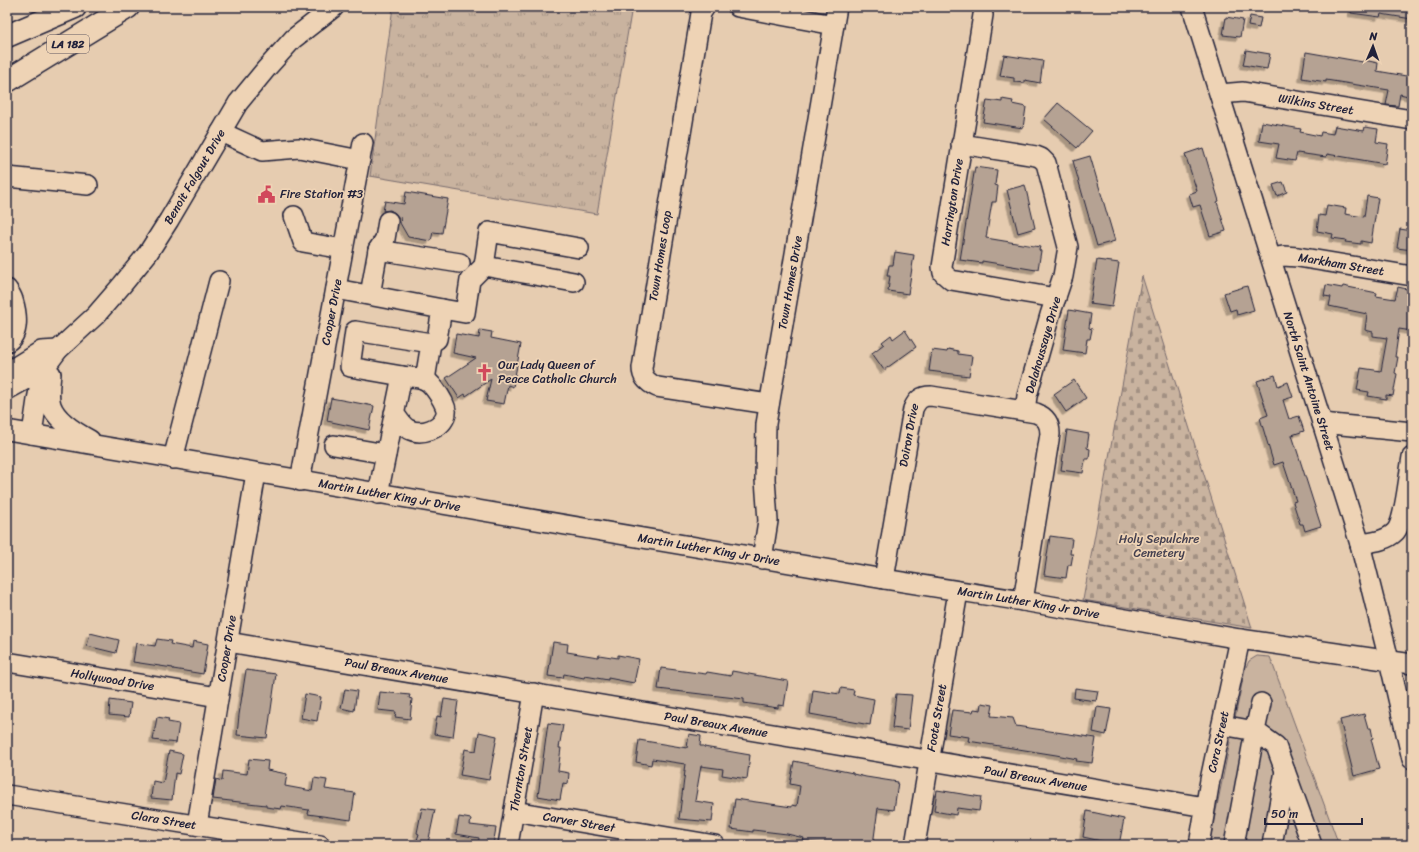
<svg xmlns="http://www.w3.org/2000/svg" width="1419" height="852" font-family="Sriracha,sans-serif">
	<defs>
		<pattern id="grass-tufts" width="24" height="20" patternUnits="userSpaceOnUse"><rect width="24" height="20" fill="#c9b39f"/><path d="M3 7l-1-3M5 7V3M7 7l1-3M15 17l-1-3M17 17v-4M19 17l1-3" fill="none" stroke="#a39183"/></pattern>
		<pattern id="cemetery-stones" width="16" height="16" patternUnits="userSpaceOnUse"><rect width="16" height="16" fill="#c9b39f"/><path d="M2 7V4a2 2 0 0 1 4 0v3zM10 15v-3a2 2 0 0 1 4 0v3z" fill="#a39183"/></pattern>
		<filter id="shadow"><feDropShadow dx="-3.5" dy="3.5" stdDeviation="0" flood-color="#0004"/></filter>
	</defs>
	<rect width="100%" height="100%" fill="#e6ccb0"/>
	<filter id="ink" filterUnits="userSpaceOnUse"><feTurbulence type="fractalNoise" baseFrequency=".025" numOctaves="2"/><feDisplacementMap in="SourceGraphic" scale="8" xChannelSelector="R" yChannelSelector="G"/><feConvolveMatrix kernelMatrix="1 2 1 2 8 2 1 2 1" color-interpolation-filters="sRGB"/></filter>
	<g filter="url(#ink)">
		<path fill="url(#grass-tufts)" stroke="#766a6d" d="M 393,7 L 632,7 L 597,214 L 370,176 Z"/>
		<path fill="url(#cemetery-stones)" stroke="#766a6d" d="M 1142,276 L 1252,628 L 1083,600 Z"/>
		<path fill="#c9b39f" stroke="#766a6d" d="M 1257,656 L 1270,657 L 1339,845 L 1209,845 L 1245,669 L 1249,661 Z"/>
		<path fill="#b5a293" stroke="#22223b" filter="url(#shadow)" d="M 1352,7 L 1412,7 L 1412,19 L 1381,14 L 1380,17 L 1351,13 Z
			M 1250,16 L 1261,18 L 1259,28 L 1248,26 Z
			M 1226,17 L 1243,20 L 1240,37 L 1223,35 Z
			M 1246,50 L 1270,54 L 1267,69 L 1243,65 Z
			M 1306,52 L 1363,62 L 1364,60 L 1378,63 L 1377,71 L 1412,77 L 1412,97 L 1400,94 L 1398,106 L 1386,105 L 1389,90 L 1326,80 L 1326,82 L 1302,78 Z
			M 1004,55 L 1043,61 L 1040,83 L 1025,80 L 1025,83 L 1014,82 L 1014,78 L 1000,76 Z
			M 1002,99 L 1013,101 L 1012,104 L 1026,107 L 1023,128 L 983,122 L 987,100 L 1002,102 Z
			M 1058,103 L 1092,131 L 1077,148 L 1044,119 Z
			M 1262,122 L 1301,129 L 1300,132 L 1320,136 L 1321,132 L 1333,134 L 1335,126 L 1364,131 L 1365,127 L 1378,129 L 1376,142 L 1388,144 L 1385,164 L 1327,154 L 1326,157 L 1297,153 L 1295,161 L 1276,158 L 1279,144 L 1259,141 Z
			M 1203,148 L 1219,201 L 1217,202 L 1226,231 L 1210,236 L 1200,205 L 1193,207 L 1189,194 L 1197,191 L 1185,154 Z
			M 1090,156 L 1115,241 L 1097,246 L 1073,161 Z
			M 975,167 L 997,170 L 995,185 L 998,186 L 996,202 L 992,202 L 986,238 L 1040,247 L 1039,250 L 1041,251 L 1038,269 L 1036,269 L 1036,270 L 982,261 L 982,263 L 960,260 Z
			M 1283,182 L 1287,192 L 1277,196 L 1273,185 Z
			M 1025,185 L 1035,228 L 1018,233 L 1007,190 Z
			M 406,192 L 448,199 L 442,233 L 433,232 L 431,241 L 408,237 L 400,223 L 401,218 L 398,217 L 395,213 L 390,210 L 383,211 L 385,201 L 404,204 Z
			M 1367,196 L 1378,198 L 1371,243 L 1361,241 L 1361,244 L 1345,242 L 1346,240 L 1332,238 L 1333,234 L 1317,231 L 1319,215 L 1325,216 L 1327,205 L 1346,208 L 1345,214 L 1364,217 Z
			M 1400,229 L 1412,231 L 1412,250 L 1397,248 Z
			M 895,252 L 914,255 L 908,294 L 888,291 L 890,276 L 887,276 L 889,265 L 893,265 Z
			M 1097,260 L 1119,263 L 1112,307 L 1090,304 Z
			M 1326,285 L 1342,288 L 1343,286 L 1377,293 L 1376,296 L 1395,299 L 1398,287 L 1411,290 L 1408,302 L 1412,303 L 1412,331 L 1399,329 L 1395,357 L 1398,357 L 1395,373 L 1397,374 L 1393,396 L 1386,395 L 1386,399 L 1368,396 L 1369,392 L 1357,390 L 1361,368 L 1381,371 L 1387,338 L 1373,336 L 1373,332 L 1365,330 L 1367,314 L 1329,306 L 1331,297 L 1324,296 Z
			M 1247,286 L 1254,310 L 1237,315 L 1236,309 L 1230,311 L 1224,293 Z
			M 1069,310 L 1091,314 L 1089,328 L 1092,329 L 1090,339 L 1087,339 L 1085,353 L 1063,350 Z
			M 480,330 L 492,332 L 491,338 L 521,344 L 513,387 L 508,385 L 504,404 L 486,401 L 491,379 L 466,396 L 465,394 L 459,398 L 446,378 L 476,358 L 453,353 L 456,334 L 479,338 Z
			M 905,330 L 916,347 L 884,370 L 872,353 L 884,344 L 882,342 L 891,335 L 893,339 Z
			M 948,349 L 958,351 L 958,354 L 972,356 L 969,376 L 929,371 L 932,350 L 947,352 Z
			M 1275,375 L 1278,386 L 1288,382 L 1293,397 L 1283,400 L 1289,419 L 1299,416 L 1304,431 L 1292,435 L 1321,526 L 1305,531 L 1303,524 L 1300,524 L 1293,502 L 1296,501 L 1283,462 L 1274,465 L 1260,418 L 1268,415 L 1257,381 Z
			M 1074,380 L 1086,398 L 1066,412 L 1054,394 Z
			M 331,398 L 374,406 L 369,430 L 327,421 Z
			M 1067,430 L 1089,434 L 1087,448 L 1090,449 L 1089,459 L 1085,459 L 1083,473 L 1061,470 Z
			M 1050,536 L 1072,539 L 1070,554 L 1073,554 L 1071,565 L 1068,565 L 1066,578 L 1044,575 Z
			M 90,633 L 119,640 L 116,653 L 87,646 Z
			M 157,639 L 171,641 L 170,644 L 192,648 L 193,641 L 208,644 L 203,674 L 173,669 L 173,668 L 133,662 L 136,643 L 155,646 Z
			M 553,642 L 568,644 L 567,652 L 598,657 L 599,655 L 618,658 L 618,655 L 639,659 L 634,683 L 608,678 L 608,680 L 585,676 L 584,678 L 564,674 L 563,678 L 548,676 Z
			M 661,668 L 706,674 L 707,672 L 731,676 L 732,671 L 788,681 L 784,706 L 778,705 L 778,708 L 744,703 L 744,699 L 658,689 Z
			M 246,670 L 276,674 L 267,738 L 237,735 L 239,715 Z
			M 841,688 L 854,690 L 853,695 L 874,699 L 870,725 L 810,714 L 813,690 L 840,694 Z
			M 1075,688 L 1098,691 L 1096,701 L 1074,698 Z
			M 345,689 L 357,691 L 354,711 L 341,708 Z
			M 380,692 L 410,695 L 409,698 L 412,699 L 410,719 L 395,717 L 396,712 L 378,710 Z
			M 305,694 L 321,697 L 317,721 L 301,718 Z
			M 896,694 L 912,695 L 908,730 L 892,728 Z
			M 444,699 L 458,701 L 453,737 L 434,734 L 437,716 L 441,717 Z
			M 110,700 L 131,703 L 129,717 L 109,715 Z
			M 982,703 L 993,705 L 991,716 L 1013,718 L 1016,726 L 1096,738 L 1092,763 L 1076,761 L 1077,759 L 1056,755 L 968,741 L 969,737 L 948,734 L 952,710 L 973,712 L 974,709 L 981,710 Z
			M 1097,707 L 1111,709 L 1106,735 L 1093,732 Z
			M 1364,714 L 1368,728 L 1371,728 L 1373,738 L 1371,739 L 1379,769 L 1354,776 L 1340,720 Z
			M 157,717 L 169,719 L 168,722 L 179,724 L 176,743 L 153,740 Z
			M 548,723 L 563,725 L 559,748 L 561,748 L 558,771 L 569,773 L 568,784 L 563,783 L 560,800 L 538,796 Z
			M 479,732 L 497,736 L 489,780 L 460,775 L 465,749 L 476,751 Z
			M 689,734 L 701,736 L 700,746 L 704,746 L 704,747 L 750,755 L 747,779 L 722,775 L 723,769 L 701,766 L 695,801 L 714,804 L 712,822 L 679,819 L 685,771 L 684,771 L 685,764 L 652,759 L 651,765 L 636,762 L 639,740 L 687,748 Z
			M 169,751 L 183,754 L 179,774 L 175,773 L 172,800 L 151,798 L 153,781 L 163,783 Z
			M 249,759 L 268,761 L 267,770 L 287,774 L 285,786 L 312,791 L 314,778 L 327,780 L 325,789 L 355,793 L 351,820 L 308,814 L 309,810 L 282,806 L 281,809 L 266,807 L 266,805 L 213,799 L 216,779 L 222,781 L 223,771 L 247,774 Z
			M 794,761 L 853,773 L 853,774 L 866,777 L 898,782 L 894,810 L 878,808 L 873,845 L 830,845 L 803,841 L 804,838 L 787,834 L 753,830 L 753,832 L 731,829 L 735,799 L 792,807 L 792,805 L 797,806 L 800,786 L 790,784 Z
			M 937,790 L 981,797 L 979,811 L 957,808 L 956,815 L 934,811 Z
			M 422,808 L 435,810 L 428,843 L 417,840 L 419,834 L 417,833 Z
			M 1087,811 L 1124,819 L 1119,845 L 1083,837 Z
			M 459,817 L 471,819 L 470,825 L 496,828 L 493,845 L 478,845 L 479,838 L 456,834 Z"/>
		<g fill="none" stroke-linecap="round" stroke-linejoin="round">
			<defs>
				<g id="minor">
					<path d="M 705,7 L 701,13 L 642,368 C 642,378 648,383 657,387 L 769,404"/>
					<path d="M 738,7 L 834,25"/>
					<path id="s1" d="M 1192,7 L 1360,544 L 1389,660 L 1412,759"/>
					<path d="M 983,15 L 942,267 L 943,273 L 951,280 L 1056,298"/>
					<path id="s2" d="M 1220,94 L 1243,92 L 1412,120"/>
					<path d="M 221,132 L 262,151 L 299,148 L 360,160"/>
					<path d="M 961,144 L 1036,156 L 1041,158 L 1046,163 L 1068,247 L 1063,276 L 1050,315 L 1027,396 L 1025,411"/>
					<path d="M 7,177 L 88,185"/>
					<path d="M 294,216 L 303,242 L 343,249"/>
					<path d="M 378,250 L 385,239 L 388,221"/>
					<path id="s3" d="M 1271,258 L 1283,256 L 1298,257 L 1412,276"/>
					<path d="M 484,266 L 489,232 L 579,248"/>
					<path d="M 7,289 C 9,292 12,296 13,300 C 17,313 20,334 7,342"/>
					<path d="M 336,289 L 442,309 L 437,339 L 431,343"/>
					<path d="M 370,295 L 378,250 L 460,263"/>
					<path d="M 442,309 L 465,313 L 470,280 L 484,266 L 574,282"/>
					<path d="M 7,372 L 41,351 L 58,350"/>
					<path d="M 51,374 C 50,384 48,396 51,405 C 56,420 77,433 90,440"/>
					<path d="M 402,376 L 350,367 L 355,331 L 431,343 L 425,380"/>
					<path d="M 7,390 L 43,370"/>
					<path d="M 1322,423 L 1412,432"/>
					<path id="s4" d="M 7,430 L 884,579 L 1023,601 L 1240,639 L 1412,664"/>
					<path id="s5" d="M 32,434 L 37,400 L 43,370 L 58,350 L 96,315 L 122,285 L 148,253 L 169,220 L 238,103 L 266,69 L 293,39 L 334,7"/>
					<path d="M 334,445 L 386,454"/>
					<path d="M 173,459 L 219,281"/>
					<path id="s6" d="M 300,481 L 363,143"/>
					<path d="M 378,494 L 402,376 C 408,377 420,377 426,380 C 433,385 448,405 446,414 C 442,429 421,436 408,429 C 402,426 398,418 394,413"/>
					<path d="M 1360,544 C 1372,542 1386,541 1395,532 C 1405,522 1409,473 1412,457"/>
					<path id="s7" d="M 762,559 L 768,521 L 765,479 L 766,424 L 837,7"/>
					<path id="s8" d="M 884,579 L 913,409 C 917,400 921,396 931,396 L 1036,413 C 1046,417 1050,423 1050,434 L 1023,601"/>
					<path id="s9" d="M 228,642 L 1205,807"/>
					<path id="s10" d="M 7,662 L 218,697"/>
					<path d="M 1261,703 L 1255,731 L 1276,746 L 1312,845"/>
					<path d="M 1222,725 L 1255,731 L 1234,845"/>
					<path id="s11" d="M 7,795 L 320,845"/>
					<path id="s12" d="M 514,811 L 715,845"/>
					<path id="s13" d="M 197,825 L 256,473"/>
					<path id="s14" d="M 508,845 L 534,693"/>
					<path id="s15" d="M 915,845 L 958,592"/>
					<path id="s16" d="M 1199,845 L 1210,780 L 1240,639"/>
					<path d="M 1272,845 L 1285,771"/>
				</g>
				<path id="highway" d="M 7,36 L 75,7
					M 7,81 L 128,7"/>
			</defs>
			<use href="#minor" stroke="#22223b" stroke-width="22"/>
			<use href="#highway" stroke="#22223b" stroke-width="25"/>
			<use href="#minor" stroke="#eed3b5" stroke-width="19"/>
			<use href="#highway" stroke="#eed3b5" stroke-width="22"/>
		</g>
	</g>
	<defs>
		<symbol id="civic-bare" viewBox="-9 -9 18 18"><path d="M-.6-6.5H3V-4.5H.6V-3L4-1V1h2V6H-6V1h2V-1L-.6-3ZM-1.2 2.5V6h2.4V2.5Z" fill="#d1495b" stroke="#eed3b5" stroke-width="2.5" paint-order="stroke"/></symbol>
		<symbol id="church-bare" viewBox="-9 -9 18 18"><path d="M-1.2-6h2.4v3.5h3.3v2.4h-3.3V6h-2.4V-.1h-3.3v-2.4h3.3Z" fill="#d1495b" stroke="#eed3b5" stroke-width="2.5" paint-order="stroke"/></symbol>
	</defs>
	<g fill-rule="evenodd">
		<use href="#civic-bare" x="254" y="182" width="25" height="25"/>
		<use href="#church-bare" x="472" y="360" width="25" height="25"/>
	</g>
	<g text-anchor="middle" dominant-baseline="central" stroke-width="3.5" stroke-linejoin="round" paint-order="stroke">
		<rect fill="#eed3b5" stroke="#5f5760" stroke-width="1" x="47" y="35" width="42" height="18" rx="3"/>
		<g font-size="11" font-weight="bold" fill="#22223b">
			<text x="68" y="44">LA 182</text>
		</g>
		<g font-size="12" fill="#22223b" stroke="#eed3b5">
			<text stroke="none"><textPath href="#s2" startOffset="97">Wilkins Street</textPath></text>
			<text stroke="none"><textPath href="#s5" startOffset="312">Benoit Falgout Drive</textPath></text>
			<text transform="translate(952 202) rotate(-81)">Harrington Drive</text>
			<text transform="translate(660 256) rotate(-81)">Town Homes Loop</text>
			<text stroke="none"><textPath href="#s3" startOffset="71">Markham Street</textPath></text>
			<text stroke="none"><textPath href="#s7" startOffset="279">Town Homes Drive</textPath></text>
			<text stroke="none"><textPath href="#s6" startOffset="172">Cooper Drive</textPath></text>
			<text transform="translate(1043 345) rotate(-74)">Delahoussaye Drive</text>
			<text stroke="none"><textPath href="#s1" startOffset="392">North Saint Antoine Street</textPath></text>
			<text stroke="none"><textPath href="#s8" startOffset="146">Doiron Drive</textPath></text>
			<text stroke="none"><textPath href="#s4" startOffset="388">Martin Luther King Jr Drive</textPath></text>
			<text stroke="none"><textPath href="#s4" startOffset="712">Martin Luther King Jr Drive</textPath></text>
			<text stroke="none"><textPath href="#s4" startOffset="1036">Martin Luther King Jr Drive</textPath></text>
			<text stroke="none"><textPath href="#s13" startOffset="179">Cooper Drive</textPath></text>
			<text stroke="none"><textPath href="#s9" startOffset="171">Paul Breaux Avenue</textPath></text>
			<text stroke="none"><textPath href="#s10" startOffset="107">Hollywood Drive</textPath></text>
			<text stroke="none"><textPath href="#s15" startOffset="129">Foote Street</textPath></text>
			<text stroke="none"><textPath href="#s9" startOffset="495">Paul Breaux Avenue</textPath></text>
			<text stroke="none"><textPath href="#s16" startOffset="105">Cora Street</textPath></text>
			<text stroke="none"><textPath href="#s14" startOffset="77">Thornton Street</textPath></text>
			<text stroke="none"><textPath href="#s9" startOffset="819">Paul Breaux Avenue</textPath></text>
			<text stroke="none"><textPath href="#s11" startOffset="159">Clara Street</textPath></text>
			<text stroke="none"><textPath href="#s12" startOffset="66">Carver Street</textPath></text>
		</g>
		<g font-size="12" fill="#22223b" stroke="#eed3b5" text-anchor="start">
			<text x="280" y="194">Fire Station #3</text>
			<text x="498" y="365">Our Lady Queen of<tspan x="498" dy="14">Peace Catholic Church</tspan></text>
		</g>
		<g font-size="12" fill="#433f4f" stroke="#eed3b5">
			<text x="1159" y="539">Holy Sepulchre<tspan x="1159" dy="14">Cemetery</tspan></text>
		</g>
	</g>
	<rect width="1419" height="852" fill="none" stroke="#eed3b5" stroke-width="24"/>
	<rect x="12" y="12" width="1395" height="828" fill="none" stroke="#22223b" stroke-width="1.5" filter="url(#ink)"/>
	<g transform="translate(1373 46) rotate(2)" stroke="#eed3b5" stroke-width="3" paint-order="stroke">
	<path d="M0-3L7 15L0 10L-7 15Z" fill="#22223b"/>
	<text y="-6" font-size="11" font-weight="bold" text-anchor="middle" fill="#22223b">N</text>
	</g>
	<path d="M1265 818v6h97v-6" fill="none" stroke="#22223b" stroke-width="2"/>
	<text x="1271" y="818" font-size="12" fill="#22223b" stroke="#eed3b5" stroke-width="3" paint-order="stroke">50 m</text>
</svg>
